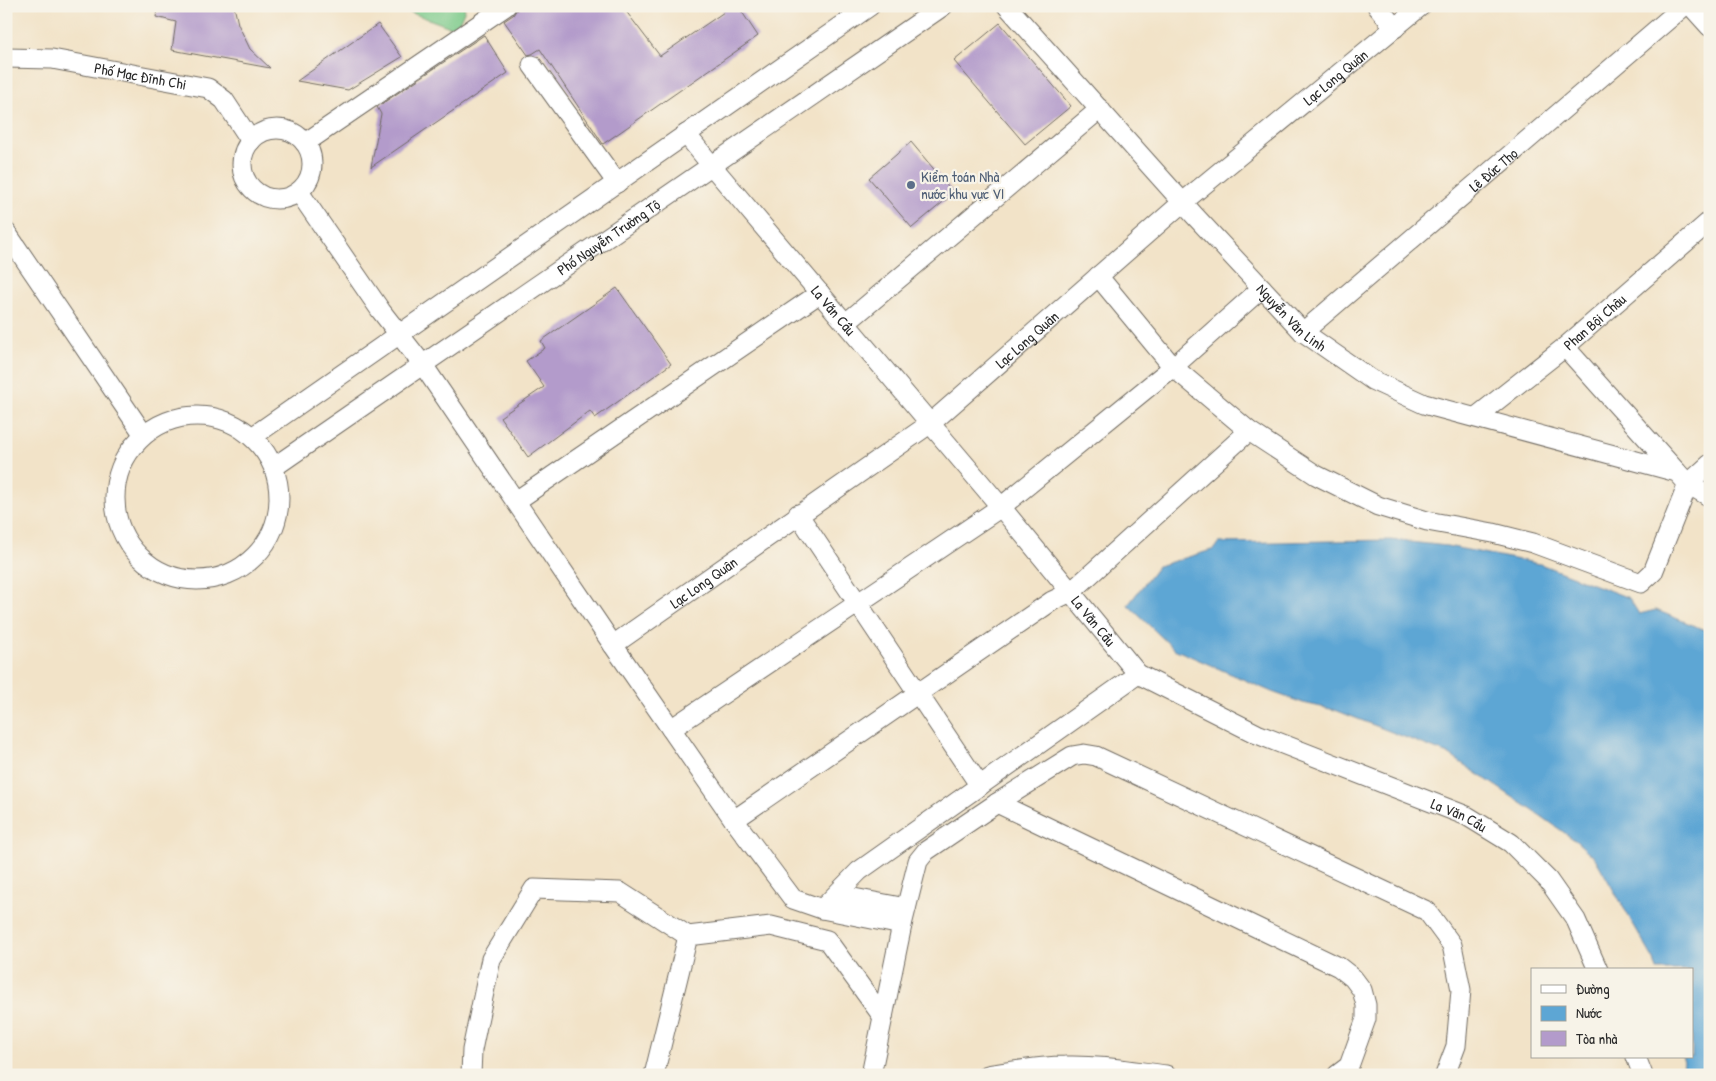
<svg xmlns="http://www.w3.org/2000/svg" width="1716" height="1081" font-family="'Patrick Hand',sans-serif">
	<rect width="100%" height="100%" fill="#f7f3e8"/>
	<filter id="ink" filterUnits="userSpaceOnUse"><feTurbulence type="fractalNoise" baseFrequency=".02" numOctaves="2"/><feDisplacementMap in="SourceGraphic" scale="10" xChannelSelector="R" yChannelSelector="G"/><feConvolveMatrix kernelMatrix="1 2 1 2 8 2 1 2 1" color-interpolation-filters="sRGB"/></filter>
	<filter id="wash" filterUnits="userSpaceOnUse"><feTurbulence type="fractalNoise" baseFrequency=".0096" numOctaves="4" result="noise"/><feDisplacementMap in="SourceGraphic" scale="20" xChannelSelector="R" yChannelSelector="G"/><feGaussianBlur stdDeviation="1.12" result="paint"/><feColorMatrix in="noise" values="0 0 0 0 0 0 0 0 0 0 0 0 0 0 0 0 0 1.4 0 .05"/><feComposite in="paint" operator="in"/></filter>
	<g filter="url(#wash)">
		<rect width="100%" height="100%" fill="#f2e3c8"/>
		<path fill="#7bca8a" stroke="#537a5a" d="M 393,6 L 464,6 L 465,9 L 458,25 L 450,27 Z"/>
		<path fill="#5da6d4" stroke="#446880" d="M 1391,540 L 1447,546 L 1540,564 L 1629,598 L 1639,614 L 1656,610 L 1710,632 L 1710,1075 L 1682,1075 L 1684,1062 L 1682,1057 L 1692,1057 L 1692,970 L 1657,970 L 1654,960 L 1595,858 L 1576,841 L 1541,816 L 1448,754 L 1335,710 L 1303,703 L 1272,692 L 1174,649 L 1128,605 L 1158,566 L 1215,549 L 1219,543 Z"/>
		<g id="blocks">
			<path fill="#b39bcb" d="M 158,6 L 234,6 L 238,24 L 250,49 L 270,68 L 172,50 L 176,22 L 156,17 Z
				M 519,6 L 622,6 L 660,56 L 724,12 L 720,6 L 738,6 L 758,36 L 603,144 L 540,49 L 532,54 L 528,55 L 504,21 L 513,15 Z
				M 1000,23 L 1071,106 L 1025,144 L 954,61 Z
				M 378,24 L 402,57 L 348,90 L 297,81 Z
				M 484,35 L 508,73 L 371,167 L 381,114 L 377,107 Z
				M 911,142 L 954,193 L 912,228 L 869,178 Z
				M 617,288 L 671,364 L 595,418 L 590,411 L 528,457 L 500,417 L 544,387 L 526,361 L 545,348 L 541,341 Z"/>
		</g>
	</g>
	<g filter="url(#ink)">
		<use href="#blocks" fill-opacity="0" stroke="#716b62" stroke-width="1"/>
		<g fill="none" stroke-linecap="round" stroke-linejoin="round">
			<defs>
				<g id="minor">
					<path id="s1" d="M 1007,6 L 1194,215 L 1303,332 L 1372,380 L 1424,404 L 1677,472 L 1688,484 L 1710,497"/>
					<path d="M 1377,6 L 1395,28"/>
					<path d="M 1691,6 L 1710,27"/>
					<path id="s2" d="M 6,58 L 52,59 L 208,88 L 224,100 L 251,141"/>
					<path d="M 532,65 L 617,183"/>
					<circle cx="277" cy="164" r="35"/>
					<path id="s3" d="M 686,134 L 712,166 L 1001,507 L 1138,674 L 1257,734 L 1467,816 L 1511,843 L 1548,880 L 1576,920 L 1598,970"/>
					<path d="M 305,143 L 506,6"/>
					<path d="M 299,192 L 381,311 L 423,365 L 613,645 L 734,820 L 793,899 L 822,909 L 859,871 L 1138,674"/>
					<path d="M 6,232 L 144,435"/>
					<path d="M 1098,276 L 1173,367 L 1249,431 L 1316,475 L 1378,506 L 1427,521 L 1493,533 L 1533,543 L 1641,583 L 1653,572 L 1688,484 L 1710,464"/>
					<path d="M 846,323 L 1100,109"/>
					<path id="s4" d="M 1303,332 L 1684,6"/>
					<path d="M 1565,347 L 1677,472"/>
					<circle cx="197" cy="498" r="82"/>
					<path id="s5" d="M 1476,417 L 1565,347 L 1710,221"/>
					<path d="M 252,437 L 870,6"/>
					<path id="s6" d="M 274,467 L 943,6"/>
					<path d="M 516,501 L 820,293"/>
					<path d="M 798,514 L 980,786"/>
					<path id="s7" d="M 613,645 L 931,423 L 1183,202 L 1421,6"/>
					<path d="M 671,729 L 1001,507 L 1173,367 L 1262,288"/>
					<path d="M 997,803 L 1339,967 L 1353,978 L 1362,990 L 1366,1005 L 1366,1019 L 1349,1066 L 1337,1075"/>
					<path d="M 734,820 L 1052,601 L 1071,592 L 1249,431"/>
					<path d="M 838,895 L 906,908"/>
					<path d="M 822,909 L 902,925"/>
					<path d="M 1636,1057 L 1643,1075"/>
					<path d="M 471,1075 L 472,1050 L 491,959 L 534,889 L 620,892 L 688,936 L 771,926 L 827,940 L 883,1017"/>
					<path d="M 654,1075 L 688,936"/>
					<path d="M 871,1075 L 902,925 L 918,861 L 926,851 L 997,803 L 1072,756 L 1084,754 L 1096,756 L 1427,911 L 1452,945 L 1461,990 L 1456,1046 L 1445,1075"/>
					<path d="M 988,1075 C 1014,1071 1039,1066 1065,1066 C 1099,1065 1133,1071 1166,1075"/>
				</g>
			</defs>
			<use href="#minor" stroke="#716b62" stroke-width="21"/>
			<use href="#minor" stroke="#fff" stroke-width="19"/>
		</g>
	</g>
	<circle fill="#5c6f8a" stroke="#f7f3e8" stroke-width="2" cx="911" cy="185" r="5"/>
	<g text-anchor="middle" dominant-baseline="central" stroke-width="4.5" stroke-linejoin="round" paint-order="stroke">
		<g font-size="15" fill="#2b2b2b" stroke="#f7f3e8">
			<text stroke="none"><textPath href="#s2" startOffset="136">Phố Mạc Đĩnh Chi</textPath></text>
			<text stroke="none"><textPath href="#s7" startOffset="920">Lạc Long Quân</textPath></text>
			<text stroke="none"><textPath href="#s4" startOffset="250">Lê Đức Thọ</textPath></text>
			<text stroke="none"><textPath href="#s6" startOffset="406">Phố Nguyễn Trường Tộ</textPath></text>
			<text stroke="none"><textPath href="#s3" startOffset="230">La Văn Cầu</textPath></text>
			<text stroke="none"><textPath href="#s1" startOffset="422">Nguyễn Văn Linh</textPath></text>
			<text stroke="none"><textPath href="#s5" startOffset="152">Phan Bội Châu</textPath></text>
			<text stroke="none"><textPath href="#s7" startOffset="515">Lạc Long Quân</textPath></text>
			<text stroke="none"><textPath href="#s7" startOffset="110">Lạc Long Quân</textPath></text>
			<text stroke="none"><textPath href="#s3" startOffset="635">La Văn Cầu</textPath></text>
			<text stroke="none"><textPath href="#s3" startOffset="1055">La Văn Cầu</textPath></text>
		</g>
		<g font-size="15" fill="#4e5e75" stroke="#f7f3e8" text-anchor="start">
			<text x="921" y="176">Kiểm toán Nhà<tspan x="921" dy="17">nước khu vực VI</tspan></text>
		</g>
	</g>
	<rect width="1716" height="1081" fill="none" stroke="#f7f3e8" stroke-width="25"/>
	<rect x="1531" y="968" width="162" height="90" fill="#f7f3e8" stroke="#a5a39c"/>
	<rect x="1541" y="985" width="25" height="8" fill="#ffffff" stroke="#a5a39c"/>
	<text x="1576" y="994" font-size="15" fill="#2b2b2b">Đường</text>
	<rect x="1541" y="1006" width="25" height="15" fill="#5da6d4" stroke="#a5a39c"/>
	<text x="1576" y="1018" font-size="15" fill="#2b2b2b">Nước</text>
	<rect x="1541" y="1031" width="25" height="15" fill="#b39bcb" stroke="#a5a39c"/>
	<text x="1576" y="1044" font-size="15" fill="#2b2b2b">Tòa nhà</text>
</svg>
